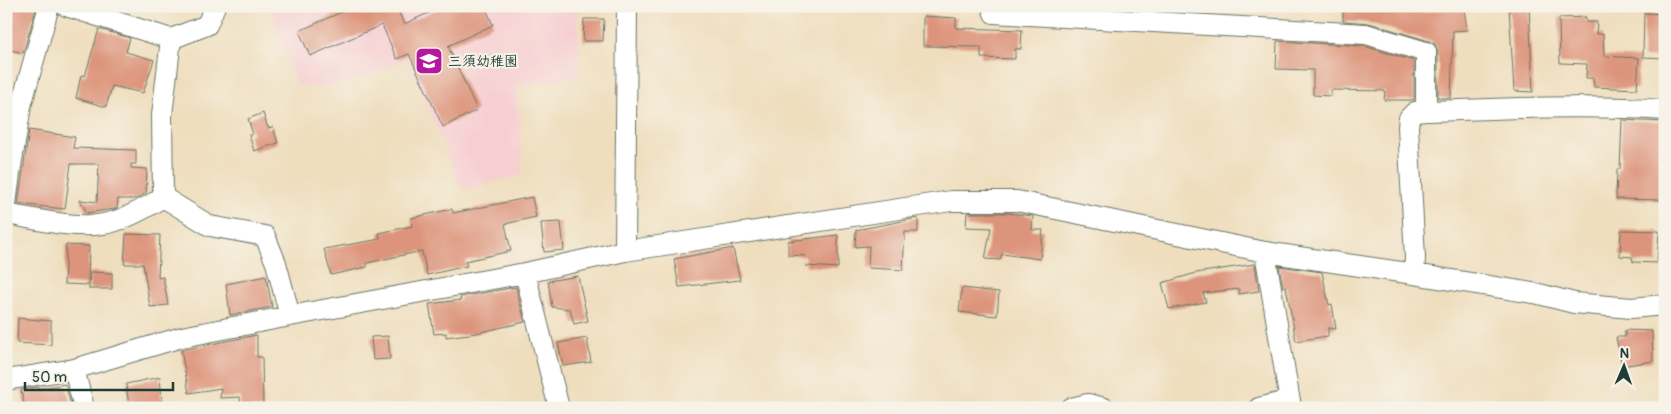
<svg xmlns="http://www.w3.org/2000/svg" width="1671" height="414" font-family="Pangolin,'Klee One',sans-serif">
	<rect width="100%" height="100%" fill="#f7f3e8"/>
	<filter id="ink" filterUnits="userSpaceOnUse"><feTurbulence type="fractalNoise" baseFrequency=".02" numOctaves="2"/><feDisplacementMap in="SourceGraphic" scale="10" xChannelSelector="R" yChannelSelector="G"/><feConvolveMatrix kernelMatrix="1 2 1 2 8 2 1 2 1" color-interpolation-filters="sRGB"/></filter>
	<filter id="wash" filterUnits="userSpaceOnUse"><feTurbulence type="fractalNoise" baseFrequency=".0096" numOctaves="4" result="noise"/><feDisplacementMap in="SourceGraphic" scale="20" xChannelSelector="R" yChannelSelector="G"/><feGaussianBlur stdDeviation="1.12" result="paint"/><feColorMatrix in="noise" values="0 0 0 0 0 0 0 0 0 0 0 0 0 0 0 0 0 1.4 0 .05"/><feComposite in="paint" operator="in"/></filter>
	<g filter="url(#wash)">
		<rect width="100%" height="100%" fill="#efdebe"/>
		<path fill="#f7cfd2" d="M 269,6 L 578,6 L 579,76 L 517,87 L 523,174 L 462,190 L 407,58 L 368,75 L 351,81 L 317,88 L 297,86 Z"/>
		<g id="blocks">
			<path fill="#dd947c" d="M 6,6 L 37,6 L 23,53 L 6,49 Z
				M 355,6 L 396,6 L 404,24 L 444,6 L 485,6 L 493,25 L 448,46 L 477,110 L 443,127 L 409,54 L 397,59 L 382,25 L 310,56 L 299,31 Z
				M 1343,6 L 1423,6 L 1423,12 L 1464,7 L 1467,30 L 1453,31 L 1451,98 L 1438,98 L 1438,52 L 1435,44 L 1429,41 L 1369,23 L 1343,21 Z
				M 1509,6 L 1529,6 L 1533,92 L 1514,91 Z
				M 1644,13 L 1665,14 L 1665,58 L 1643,57 Z
				M 923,16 L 956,18 L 956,28 L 1022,30 L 1021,49 L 1015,49 L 1015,59 L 981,58 L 981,47 L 923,46 Z
				M 1586,17 L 1586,22 L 1597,22 L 1596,34 L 1603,34 L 1604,56 L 1639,58 L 1637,89 L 1594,87 L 1593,78 L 1586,78 L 1587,64 L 1560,63 L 1559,18 Z
				M 584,19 L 604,19 L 603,41 L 583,41 Z
				M 99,29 L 130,38 L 126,52 L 154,60 L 143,93 L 112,86 L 106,107 L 76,98 L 81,75 L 85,76 Z
				M 1277,41 L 1364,46 L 1414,61 L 1414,100 L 1384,100 L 1385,91 L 1331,90 L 1331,96 L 1313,95 L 1313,70 L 1276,69 Z
				M 263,113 L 268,128 L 273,127 L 278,143 L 254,151 L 249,135 L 253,134 L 248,119 Z
				M 1622,120 L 1663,122 L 1660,169 L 1665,168 L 1665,200 L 1616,199 L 1617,169 L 1620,169 Z
				M 29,130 L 75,137 L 73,148 L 136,150 L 136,164 L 131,164 L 131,168 L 147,169 L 146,193 L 136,199 L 118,199 L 117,208 L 115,209 L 87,213 L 80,200 L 97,202 L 99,164 L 71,164 L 65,209 L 18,204 Z
				M 532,197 L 536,217 L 505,224 L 511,251 L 465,261 L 467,266 L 427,275 L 422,251 L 367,263 L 367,267 L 331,275 L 324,249 L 375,240 L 380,238 L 379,233 L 412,226 L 411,218 L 452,209 L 453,213 Z
				M 967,213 L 1008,213 L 1033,216 L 1032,230 L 1043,230 L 1040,259 L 1002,254 L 1000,260 L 985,259 L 991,228 L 966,227 Z
				M 918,218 L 918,232 L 905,232 L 903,270 L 868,268 L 869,246 L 855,247 L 856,230 Z
				M 561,222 L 564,250 L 544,252 L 541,223 Z
				M 1621,230 L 1659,231 L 1657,263 L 1633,262 L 1632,257 L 1620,256 Z
				M 126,234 L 160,235 L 158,278 L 163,277 L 168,305 L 150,307 L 143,264 L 124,264 Z
				M 838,235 L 838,268 L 806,266 L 805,256 L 788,255 L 788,241 Z
				M 66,245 L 89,246 L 88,285 L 64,284 Z
				M 733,248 L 740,280 L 679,287 L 674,259 Z
				M 1255,264 L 1259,291 L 1239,294 L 1239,289 L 1203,293 L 1206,302 L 1169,309 L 1162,283 L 1196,273 Z
				M 1279,266 L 1322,272 L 1329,305 L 1332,304 L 1336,329 L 1328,328 L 1328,336 L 1296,341 L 1286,286 L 1283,287 Z
				M 90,272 L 112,273 L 112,289 L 89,289 Z
				M 266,276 L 272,307 L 230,315 L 226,284 Z
				M 578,276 L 588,321 L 574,324 L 570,309 L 552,307 L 548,281 Z
				M 516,287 L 525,322 L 477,333 L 446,337 L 446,333 L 434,334 L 429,304 L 461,300 L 460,297 Z
				M 962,288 L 999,292 L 997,316 L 959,312 Z
				M 18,318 L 51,321 L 51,345 L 17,343 Z
				M 1625,330 L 1652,331 L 1653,361 L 1622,366 L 1616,337 L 1625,337 Z
				M 257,335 L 257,357 L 262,357 L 263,408 L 241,408 L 240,397 L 220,398 L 221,388 L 189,393 L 181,350 Z
				M 388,336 L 390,359 L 373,360 L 371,337 Z
				M 587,338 L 591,362 L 563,366 L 558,343 Z
				M 160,377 L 162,402 L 129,406 L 126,384 Z
				M 65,384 L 72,408 L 25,408 L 21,390 L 38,387 L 39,389 Z"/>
		</g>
	</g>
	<g filter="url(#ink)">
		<use href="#blocks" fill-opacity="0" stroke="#687564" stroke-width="1"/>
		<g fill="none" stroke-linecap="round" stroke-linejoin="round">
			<defs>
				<path id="minor" d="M 66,6 L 171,39 L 207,25 L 215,6
					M 992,6 L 994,13 L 1366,34 L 1426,52 L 1426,111
					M 171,39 L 162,115 L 163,197 L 210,226 L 265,236 L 276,263 L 290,316
					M 6,165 L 11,166 L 21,106 L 49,6
					M 6,204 L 11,166
					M 6,214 C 35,219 75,229 103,224 C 123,221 146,208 163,197
					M 625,251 L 627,6
					M 1265,252 L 1291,408
					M 525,273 L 559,408
					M 1414,274 L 1415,258 L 1408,127 L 1409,118 L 1415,112 L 1426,111 C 1504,109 1587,104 1665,110
					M 74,369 L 84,408
					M 6,380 L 74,369 L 182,337 L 290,316 L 525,273 L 625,251 L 951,201 L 1017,201 L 1265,252 L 1414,274 L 1539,294 L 1574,303 L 1631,308 L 1665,305
					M 1071,408 L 1088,404 L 1104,408
					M 1259,408 L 1290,400"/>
			</defs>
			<use href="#minor" stroke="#687564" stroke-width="22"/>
			<use href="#minor" stroke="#fff" stroke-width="20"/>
		</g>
	</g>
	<defs>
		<symbol id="school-square" viewBox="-11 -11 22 22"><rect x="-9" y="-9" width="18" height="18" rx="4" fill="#b5179e" stroke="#f7f3e8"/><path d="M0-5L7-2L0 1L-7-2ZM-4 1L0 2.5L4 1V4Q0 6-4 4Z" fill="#fff"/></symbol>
	</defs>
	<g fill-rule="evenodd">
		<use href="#school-square" x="413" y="45" width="32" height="32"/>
	</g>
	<g text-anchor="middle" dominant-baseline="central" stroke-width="4" stroke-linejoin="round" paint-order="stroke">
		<g font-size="14" font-weight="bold" fill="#1f3d34" stroke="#f7f3e8" text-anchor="start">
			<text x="448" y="61">三須幼稚園</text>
		</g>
	</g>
	<rect width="1671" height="414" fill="none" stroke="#f7f3e8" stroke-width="25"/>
	<g transform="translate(1624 366) rotate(2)" stroke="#f7f3e8" stroke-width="4" paint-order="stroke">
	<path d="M0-4L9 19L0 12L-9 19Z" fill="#1f3d34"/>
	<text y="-8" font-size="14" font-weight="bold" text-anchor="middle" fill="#1f3d34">N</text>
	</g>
	<path d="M25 382v8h148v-8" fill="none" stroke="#1f3d34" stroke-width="2.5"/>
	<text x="32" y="382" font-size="15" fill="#1f3d34" stroke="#f7f3e8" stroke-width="4" paint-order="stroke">50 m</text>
</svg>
